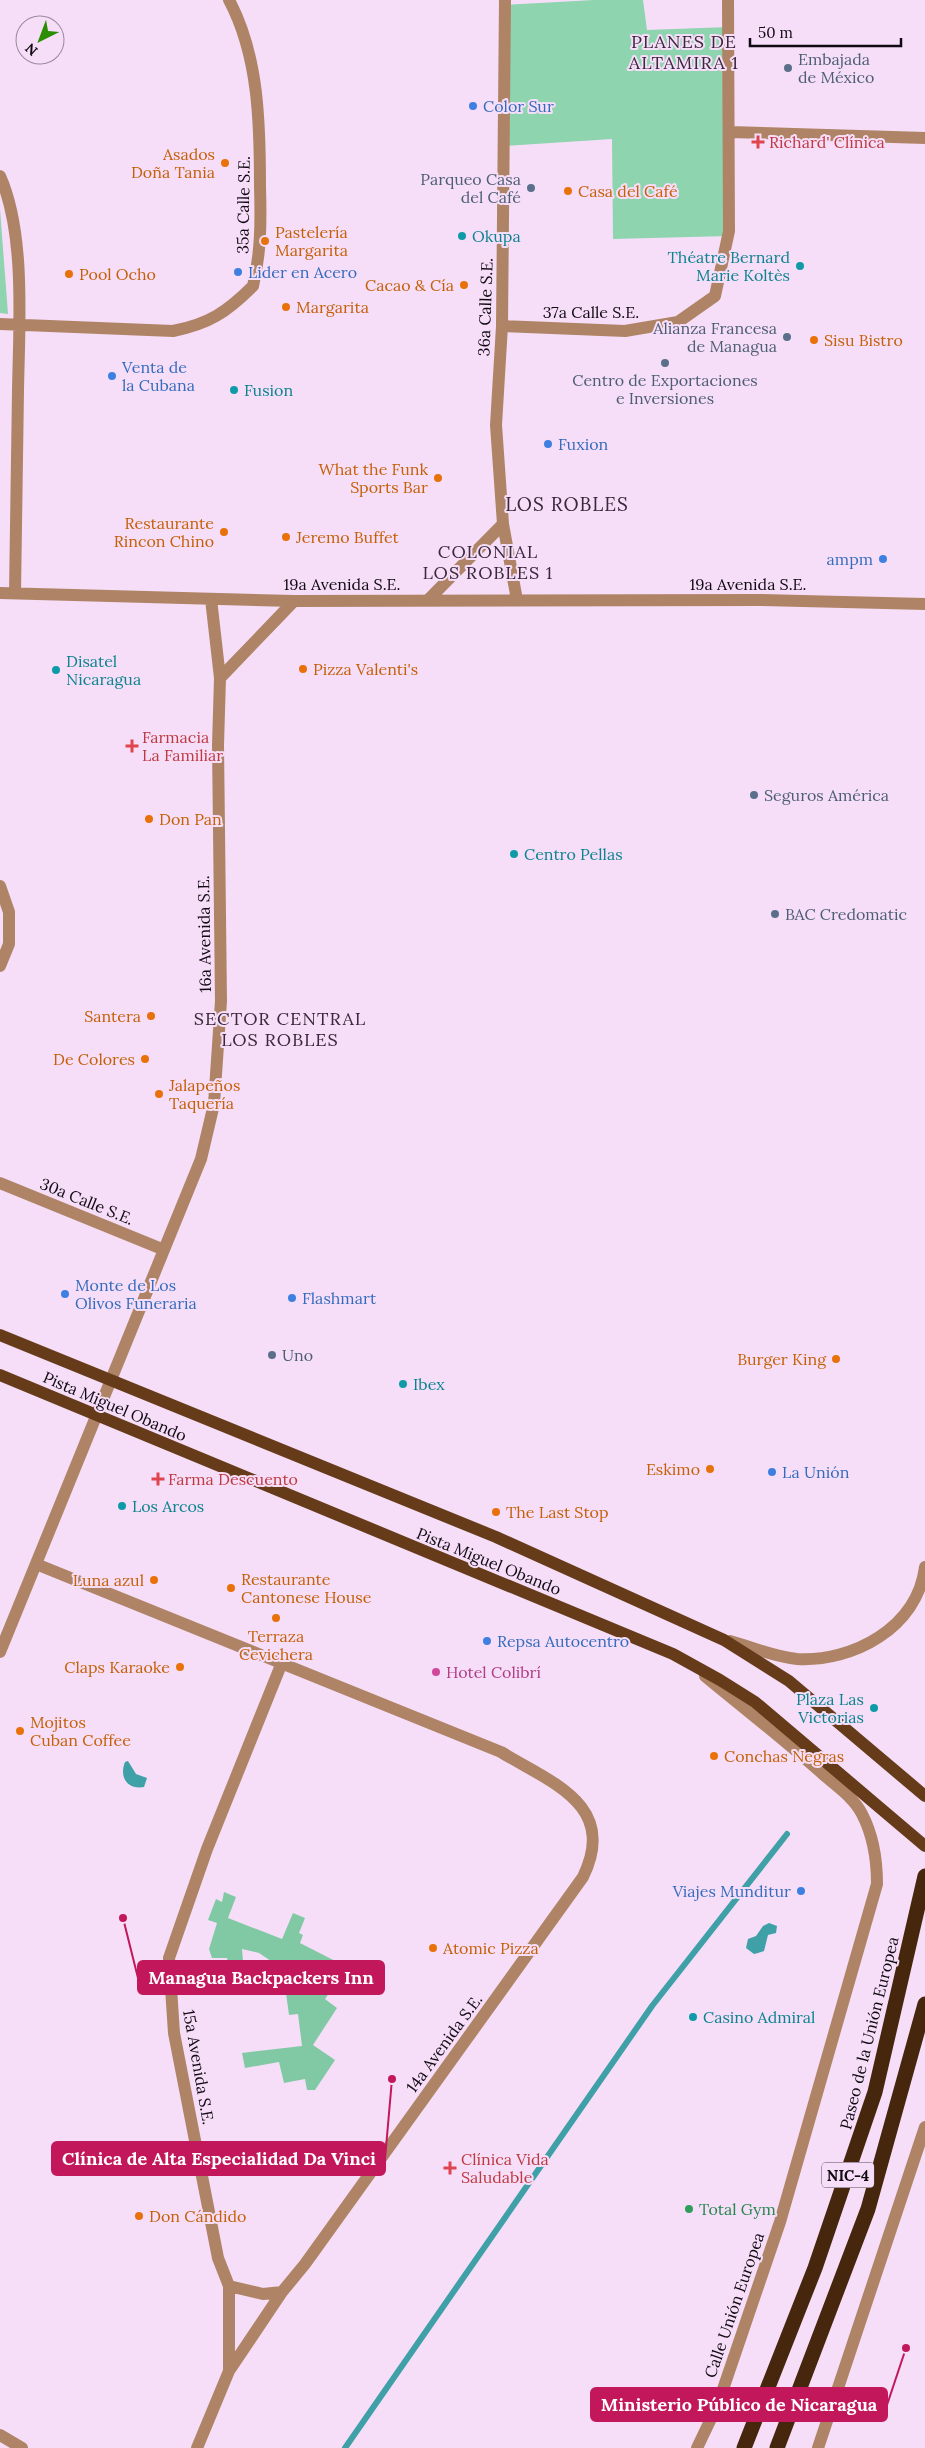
<svg xmlns="http://www.w3.org/2000/svg" width="925" height="2448" font-family="Lora,serif">
	<rect width="100%" height="100%" fill="#f6def8"/>
	<path fill="#8dd4af" d="M 594,0 L 643,0 L 647,30 L 729,27 L 728,236 L 613,239 L 612,139 L 504,146 L 505,5 Z
		M 0,209 L 8,314 L 0,313 Z"/>
	<path fill="#81c9a4" d="M 224,1892 L 236,1897 L 228,1918 L 282,1939 L 293,1913 L 305,1918 L 299,1933 L 303,1935 L 300,1943 L 347,1967 L 325,1999 L 337,2008 L 313,2045 L 335,2060 L 315,2090 L 307,2090 L 305,2079 L 284,2083 L 279,2062 L 245,2068 L 242,2053 L 302,2046 L 298,2014 L 289,2015 L 286,1993 L 292,1992 L 287,1961 L 274,1963 L 259,1953 L 242,1949 L 244,1973 L 230,1973 L 227,1958 L 212,1958 L 209,1949 L 217,1923 L 208,1920 L 216,1899 L 222,1902 Z"/>
	<path fill="#3fa0a7" d="M 128,1761 L 136,1774 L 147,1778 L 144,1787 C 127,1790 119,1777 125,1762 Z
		M 769,1923 L 777,1926 L 776,1933 L 768,1935 L 764,1951 L 758,1953 L 754,1954 L 746,1948 L 748,1939 L 756,1936 L 763,1926 Z"/>
	<g fill="none" stroke-linecap="round" stroke-linejoin="round">
		<path stroke="#3fa0a7" stroke-width="6" d="M 345,2448 L 652,2006 L 787,1834"/>
		<path stroke="#af8466" stroke-width="12" d="M 505,0 L 502,326 L 496,425 L 503,524 L 517,600
			M 730,132 L 925,138
			M 0,176 C 26,234 19,327 18,391 C 17,458 16,525 15,593
			M 0,324 L 173,331 C 209,324 227,312 253,286 C 261,253 261,221 260,187 C 260,125 259,56 229,0
			M 502,326 L 625,331 L 678,322 L 715,296 L 729,231 L 728,0
			M 0,593 L 294,601 L 761,600 L 925,604
			M 428,600 L 503,524
			M 220,678 L 294,601
			M 0,886 L 9,912 L 9,944 L 0,966
			M 0,1183 L 162,1249
			M 36,1564 L 501,1752 C 552,1783 618,1805 583,1877 L 305,2264 L 282,2292 L 229,2371 L 197,2448
			M 730,1641 C 752,1647 774,1657 797,1659 C 853,1662 917,1628 925,1567
			M 0,1652 L 201,1159 L 214,1104 L 221,1001 L 218,745 L 220,678 L 211,599
			M 229,2286 L 263,2294 L 282,2292
			M 229,2371 L 229,2286 L 218,2258 L 174,2033 L 169,1958 L 207,1849 L 281,1665
			M 0,2435 L 22,2448
			M 697,2448 L 718,2404 L 780,2222 L 877,1884 C 877,1861 873,1835 862,1814 C 854,1798 838,1787 825,1776 C 786,1741 745,1709 705,1676
			M 818,2448 L 925,2127"/>
		<path stroke="#663b1a" stroke-width="12" d="M 0,1335 L 496,1537 L 724,1640 L 789,1681 L 925,1796
			M 0,1375 L 673,1654 L 720,1680 L 755,1702 L 925,1846"/>
		<path stroke="#46260d" stroke-width="15" d="M 744,2448 L 815,2268 L 875,2092 L 925,1876
			M 777,2448 L 868,2209 L 925,2004"/>
	</g>
	<g fill="#5c6f8a" stroke="#f6def8" stroke-width="2">
		<circle cx="788" cy="68" r="5"/>
		<circle cx="531" cy="188" r="5"/>
		<circle cx="787" cy="337" r="5"/>
		<circle cx="665" cy="363" r="5"/>
		<circle cx="754" cy="795" r="5"/>
		<circle cx="775" cy="914" r="5"/>
		<circle cx="272" cy="1355" r="5"/>
	</g>
	<g fill="#3f7fe0" stroke="#f6def8" stroke-width="2">
		<circle cx="473" cy="106" r="5"/>
		<circle cx="238" cy="272" r="5"/>
		<circle cx="112" cy="376" r="5"/>
		<circle cx="548" cy="444" r="5"/>
		<circle cx="883" cy="559" r="5"/>
		<circle cx="65" cy="1294" r="5"/>
		<circle cx="292" cy="1298" r="5"/>
		<circle cx="772" cy="1472" r="5"/>
		<circle cx="487" cy="1641" r="5"/>
		<circle cx="801" cy="1891" r="5"/>
	</g>
	<g fill="#e0444e" stroke="#f6def8" stroke-width="2">
		<path d="M755.5 134.5h5v5h5v5h-5v5h-5v-5h-5v-5h5z"/>
		<path d="M129.5 738.5h5v5h5v5h-5v5h-5v-5h-5v-5h5z"/>
		<path d="M155.5 1471.5h5v5h5v5h-5v5h-5v-5h-5v-5h5z"/>
		<path d="M447.5 2160.5h5v5h5v5h-5v5h-5v-5h-5v-5h5z"/>
	</g>
	<g fill="#e8710a" stroke="#f6def8" stroke-width="2">
		<circle cx="225" cy="163" r="5"/>
		<circle cx="568" cy="191" r="5"/>
		<circle cx="265" cy="241" r="5"/>
		<circle cx="69" cy="274" r="5"/>
		<circle cx="464" cy="285" r="5"/>
		<circle cx="286" cy="307" r="5"/>
		<circle cx="814" cy="340" r="5"/>
		<circle cx="438" cy="478" r="5"/>
		<circle cx="224" cy="532" r="5"/>
		<circle cx="286" cy="537" r="5"/>
		<circle cx="303" cy="669" r="5"/>
		<circle cx="149" cy="819" r="5"/>
		<circle cx="151" cy="1016" r="5"/>
		<circle cx="145" cy="1059" r="5"/>
		<circle cx="159" cy="1094" r="5"/>
		<circle cx="836" cy="1359" r="5"/>
		<circle cx="710" cy="1469" r="5"/>
		<circle cx="496" cy="1512" r="5"/>
		<circle cx="154" cy="1580" r="5"/>
		<circle cx="231" cy="1588" r="5"/>
		<circle cx="276" cy="1618" r="5"/>
		<circle cx="180" cy="1667" r="5"/>
		<circle cx="20" cy="1731" r="5"/>
		<circle cx="714" cy="1756" r="5"/>
		<circle cx="433" cy="1948" r="5"/>
		<circle cx="139" cy="2216" r="5"/>
	</g>
	<g fill="#0f9aa8" stroke="#f6def8" stroke-width="2">
		<circle cx="462" cy="236" r="5"/>
		<circle cx="800" cy="266" r="5"/>
		<circle cx="234" cy="390" r="5"/>
		<circle cx="56" cy="670" r="5"/>
		<circle cx="514" cy="854" r="5"/>
		<circle cx="403" cy="1384" r="5"/>
		<circle cx="122" cy="1506" r="5"/>
		<circle cx="874" cy="1708" r="5"/>
		<circle cx="693" cy="2017" r="5"/>
	</g>
	<circle fill="#d1479c" stroke="#f6def8" stroke-width="2" cx="436" cy="1672" r="5"/>
	<circle fill="#2e9e5b" stroke="#f6def8" stroke-width="2" cx="689" cy="2209" r="5"/>
	<g text-anchor="middle" dominant-baseline="central" stroke-width="4" stroke-linejoin="round" paint-order="stroke">
		<rect fill="#f6def8" stroke="#554956" stroke-width="1" x="822" y="2162.5" width="52" height="25" rx="4"/>
		<g font-size="15" font-weight="bold" fill="#100911">
			<text x="848" y="2175">NIC-4</text>
		</g>
		<g font-size="16" fill="#4e5e75" stroke="#f6def8" text-anchor="start">
			<text x="798" y="59">Embajada<tspan x="798" dy="18">de México</tspan></text>
			<text x="521" y="179" text-anchor="end">Parqueo Casa<tspan x="521" dy="18">del Café</tspan></text>
			<text x="777" y="328" text-anchor="end">Alianza Francesa<tspan x="777" dy="18">de Managua</tspan></text>
			<text x="665" y="380" text-anchor="middle">Centro de Exportaciones<tspan x="665" dy="18">e Inversiones</tspan></text>
			<text x="764" y="795">Seguros América</text>
			<text x="785" y="914">BAC Credomatic</text>
			<text x="282" y="1355">Uno</text>
		</g>
		<g font-size="16" fill="#366cbe" stroke="#f6def8" text-anchor="start">
			<text x="483" y="106">Color Sur</text>
			<text x="248" y="272">Lider en Acero</text>
			<text x="122" y="367">Venta de<tspan x="122" dy="18">la Cubana</tspan></text>
			<text x="558" y="444">Fuxion</text>
			<text x="873" y="559" text-anchor="end">ampm</text>
			<text x="75" y="1285">Monte de Los<tspan x="75" dy="18">Olivos Funeraria</tspan></text>
			<text x="302" y="1298">Flashmart</text>
			<text x="782" y="1472">La Unión</text>
			<text x="497" y="1641">Repsa Autocentro</text>
			<text x="791" y="1891" text-anchor="end">Viajes Munditur</text>
		</g>
		<g font-size="16" fill="#be3a42" stroke="#f6def8" text-anchor="start">
			<text x="769" y="142">Richard' Clínica</text>
			<text x="142" y="737">Farmacia<tspan x="142" dy="18">La Familiar</tspan></text>
			<text x="168" y="1479">Farma Descuento</text>
			<text x="461" y="2159">Clínica Vida<tspan x="461" dy="18">Saludable</tspan></text>
		</g>
		<g font-size="16" fill="#c56008" stroke="#f6def8" text-anchor="start">
			<text x="215" y="154" text-anchor="end">Asados<tspan x="215" dy="18">Doña Tania</tspan></text>
			<text x="578" y="191">Casa del Café</text>
			<text x="275" y="232">Pastelería<tspan x="275" dy="18">Margarita</tspan></text>
			<text x="79" y="274">Pool Ocho</text>
			<text x="454" y="285" text-anchor="end">Cacao &amp; Cía</text>
			<text x="296" y="307">Margarita</text>
			<text x="824" y="340">Sisu Bistro</text>
			<text x="428" y="469" text-anchor="end">What the Funk<tspan x="428" dy="18">Sports Bar</tspan></text>
			<text x="214" y="523" text-anchor="end">Restaurante<tspan x="214" dy="18">Rincon Chino</tspan></text>
			<text x="296" y="537">Jeremo Buffet</text>
			<text x="313" y="669">Pizza Valenti's</text>
			<text x="159" y="819">Don Pan</text>
			<text x="141" y="1016" text-anchor="end">Santera</text>
			<text x="135" y="1059" text-anchor="end">De Colores</text>
			<text x="169" y="1085">Jalapeños<tspan x="169" dy="18">Taquería</tspan></text>
			<text x="826" y="1359" text-anchor="end">Burger King</text>
			<text x="700" y="1469" text-anchor="end">Eskimo</text>
			<text x="506" y="1512">The Last Stop</text>
			<text x="241" y="1579">Restaurante<tspan x="241" dy="18">Cantonese House</tspan></text>
			<text x="144" y="1580" text-anchor="end">Luna azul</text>
			<text x="276" y="1636" text-anchor="middle">Terraza<tspan x="276" dy="18">Cevichera</tspan></text>
			<text x="170" y="1667" text-anchor="end">Claps Karaoke</text>
			<text x="30" y="1722">Mojitos<tspan x="30" dy="18">Cuban Coffee</tspan></text>
			<text x="724" y="1756">Conchas Negras</text>
			<text x="443" y="1948">Atomic Pizza</text>
			<text x="149" y="2216">Don Cándido</text>
		</g>
		<g font-size="16" fill="#100911" stroke="#f6def8">
			<text transform="translate(243 205) rotate(-89)">35a Calle S.E.</text>
			<text transform="translate(485 307) rotate(-88)">36a Calle S.E.</text>
			<text x="591" y="312">37a Calle S.E.</text>
			<text x="342" y="584">19a Avenida S.E.</text>
			<text x="748" y="584">19a Avenida S.E.</text>
			<text transform="translate(204 934) rotate(-91)">16a Avenida S.E.</text>
			<text transform="translate(87 1201) rotate(22)">30a Calle S.E.</text>
			<text transform="translate(115 1406) rotate(23)">Pista Miguel Obando</text>
			<text transform="translate(489 1561) rotate(22)">Pista Miguel Obando</text>
			<text transform="translate(869 2033) rotate(-76)">Paseo de la Unión Europea</text>
			<text transform="translate(444 2043) rotate(-54)">14a Avenida S.E.</text>
			<text transform="translate(199 2067) rotate(80)">15a Avenida S.E.</text>
			<text transform="translate(734 2305) rotate(-71)">Calle Unión Europea</text>
		</g>
		<g font-size="16" fill="#0d838f" stroke="#f6def8" text-anchor="start">
			<text x="472" y="236">Okupa</text>
			<text x="790" y="257" text-anchor="end">Théatre Bernard<tspan x="790" dy="18">Marie Koltès</tspan></text>
			<text x="244" y="390">Fusion</text>
			<text x="66" y="661">Disatel<tspan x="66" dy="18">Nicaragua</tspan></text>
			<text x="524" y="854">Centro Pellas</text>
			<text x="413" y="1384">Ibex</text>
			<text x="132" y="1506">Los Arcos</text>
			<text x="864" y="1699" text-anchor="end">Plaza Las<tspan x="864" dy="18">Victorias</tspan></text>
			<text x="703" y="2017">Casino Admiral</text>
		</g>
		<g font-size="16" fill="#b23c85" stroke="#f6def8" text-anchor="start">
			<text x="446" y="1672">Hotel Colibrí</text>
		</g>
		<g font-size="16" fill="#27864d" stroke="#f6def8" text-anchor="start">
			<text x="699" y="2209">Total Gym</text>
		</g>
		<g font-size="18" letter-spacing="1" fill="#3a283c" stroke="#f6def8">
			<text x="684" y="41">PLANES DE<tspan x="684" dy="21">ALTAMIRA 1</tspan></text>
			<text x="488" y="551">COLONIAL<tspan x="488" dy="21">LOS ROBLES 1</tspan></text>
			<text x="280" y="1018">SECTOR CENTRAL<tspan x="280" dy="21">LOS ROBLES</tspan></text>
		</g>
		<g font-size="19" letter-spacing="1" fill="#3a283c" stroke="#f6def8">
			<text x="567" y="504">LOS ROBLES</text>
		</g>
	</g>
	<path fill="none" stroke="#c2185b" stroke-width="2" d="M123 1918L138 1978M392 2079L385 2159M906 2348L887 2405"/>
	<g fill="#c2185b" stroke="#f6def8" stroke-width="2">
		<circle cx="123" cy="1918" r="5"/>
		<circle cx="392" cy="2079" r="5"/>
		<circle cx="906" cy="2348" r="5"/>
	</g>
	<g fill="#c2185b" stroke="#c2185b" stroke-width="2">
		<rect x="138" y="1961" width="246" height="33" rx="5"/>
		<rect x="52" y="2142" width="333" height="33" rx="5"/>
		<rect x="591" y="2388" width="296" height="33" rx="5"/>
	</g>
	<g font-size="18" text-anchor="middle" font-weight="bold" fill="#fff">
		<text x="261" y="1984">Managua Backpackers Inn</text>
		<text x="219" y="2165">Clínica de Alta Especialidad Da Vinci</text>
		<text x="739" y="2411">Ministerio Público de Nicaragua</text>
	</g>
	<g transform="translate(40 40) rotate(222)"><circle r="24" fill="#f6def8" stroke="#9a899c"/>
	<path d="M0-4L9 19L0 12L-9 19Z" fill="#2b8d04"/>
	<text y="-8" font-size="14" font-weight="bold" text-anchor="middle" fill="#100911">N</text>
	</g>
	<path d="M750 38v8h151v-8" fill="none" stroke="#100911" stroke-width="2.5"/>
	<text x="758" y="38" font-size="15" fill="#100911" stroke="#f6def8" stroke-width="4" paint-order="stroke">50 m</text>
</svg>
